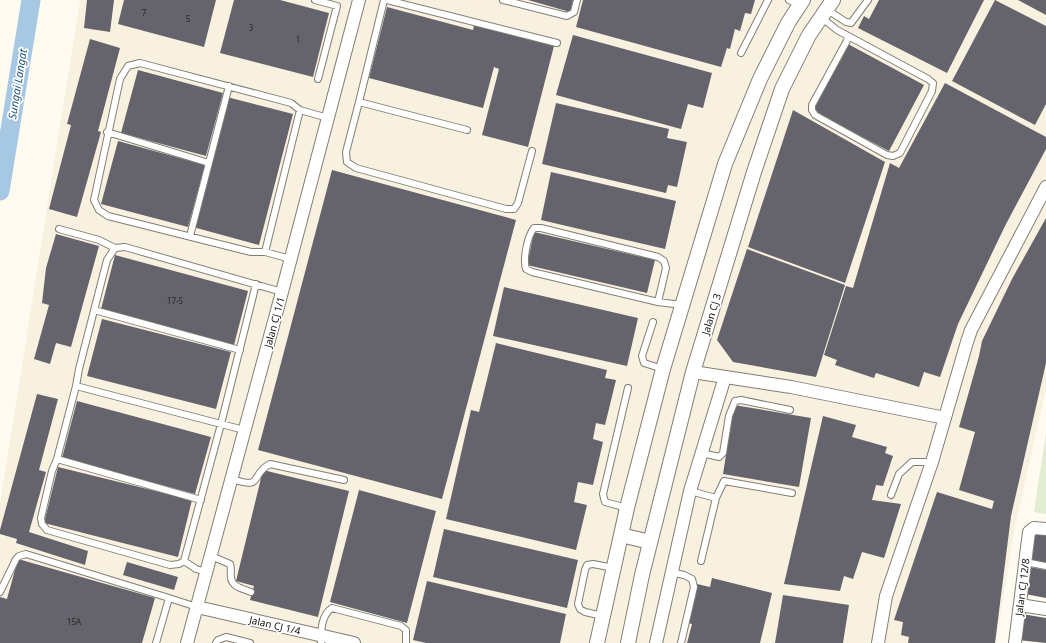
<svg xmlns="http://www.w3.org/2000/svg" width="1046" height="643" font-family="'Noto Sans',sans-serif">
	<rect width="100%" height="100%" fill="#fffbf1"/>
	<path fill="#f8f1e0" d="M 80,0 L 1046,0 L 1046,389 L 1014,531 L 996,643 L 0,643 L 0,504 Z"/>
	<path fill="#e2edd2" d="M 1046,432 L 1046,514 L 1034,512 Z"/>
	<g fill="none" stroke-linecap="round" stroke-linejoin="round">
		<path stroke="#a6c8e3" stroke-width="19" d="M 0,191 L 31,0"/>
	</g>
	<path fill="#65636c" d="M 87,0 L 114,0 L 110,32 L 84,28 Z
		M 124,0 L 216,0 L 204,47 L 118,24 Z
		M 234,0 L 280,0 L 329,13 L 313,77 L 220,53 Z
		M 528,0 L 573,0 L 570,12 Z
		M 583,0 L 755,0 L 751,14 L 745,13 L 740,31 L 735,29 L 730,49 L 727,48 L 721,67 L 576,27 Z
		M 879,0 L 984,0 L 947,73 L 858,28 L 864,16 L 869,19 Z
		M 995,0 L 1046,26 L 1046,104 L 1035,125 L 952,81 Z
		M 1018,0 L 1046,0 L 1046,15 Z
		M 387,7 L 473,30 L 474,25 L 554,46 L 528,147 L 482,135 L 499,69 L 494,67 L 483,108 L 369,78 Z
		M 573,35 L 712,73 L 703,108 L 688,104 L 681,129 L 556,95 Z
		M 90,39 L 120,48 L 98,131 L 101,132 L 77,217 L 49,209 L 71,125 L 67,124 Z
		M 848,44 L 924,85 L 889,151 L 813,111 Z
		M 138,70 L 223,93 L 206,156 L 121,133 Z
		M 945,83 L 1046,137 L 1046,149 L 1005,226 L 958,324 L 940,377 L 924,372 L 919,387 L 876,373 L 874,378 L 835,365 L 837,360 L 824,355 L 846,286 L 853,288 L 890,163 L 899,168 Z
		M 227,97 L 293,114 L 259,245 L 193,227 Z
		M 556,103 L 669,129 L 667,138 L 687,142 L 677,187 L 668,185 L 666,193 L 542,164 Z
		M 793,110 L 885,162 L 845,283 L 748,247 Z
		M 118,141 L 205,165 L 188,227 L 101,204 Z
		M 332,170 L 516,220 L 442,499 L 258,450 Z
		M 551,172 L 676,201 L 665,249 L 541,220 Z
		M 1046,218 L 1046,363 L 1011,516 L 995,643 L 908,643 L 909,637 L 901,635 L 903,622 L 894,620 L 937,492 L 992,509 L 994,501 L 959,490 L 975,432 L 959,427 L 979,356 L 982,341 L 1012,279 Z
		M 534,232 L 655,260 L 647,293 L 527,265 Z
		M 56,234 L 99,246 L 71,347 L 56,343 L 50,364 L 34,359 L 49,305 L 42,303 L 46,268 Z
		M 747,249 L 845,285 L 816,377 L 733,362 L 717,340 Z
		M 115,255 L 248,291 L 234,345 L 101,309 Z
		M 504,287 L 638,318 L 627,366 L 493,336 Z
		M 102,319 L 231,352 L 216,409 L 87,376 Z
		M 496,343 L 607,370 L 605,378 L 616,380 L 605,425 L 596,423 L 593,439 L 603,442 L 593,485 L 578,482 L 574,502 L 587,505 L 576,550 L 446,519 L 471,410 L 479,412 Z
		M 37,394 L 58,399 L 39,470 L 46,472 L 29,532 L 88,551 L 85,565 L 16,543 L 17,539 L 0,534 L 0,530 Z
		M 77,401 L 211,437 L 195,494 L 62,458 Z
		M 734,405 L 811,418 L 799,487 L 723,474 Z
		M 823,416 L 856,425 L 852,437 L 887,447 L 885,453 L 893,456 L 883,486 L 876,485 L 872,500 L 901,504 L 884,558 L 862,552 L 853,579 L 844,576 L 840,591 L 784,584 Z
		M 58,467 L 192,500 L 178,557 L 44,523 Z
		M 263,470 L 349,491 L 318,617 L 250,600 L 254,586 L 236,581 Z
		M 359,490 L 436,511 L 407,623 L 330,602 Z
		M 444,529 L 578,560 L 567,608 L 433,577 Z
		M 1033,534 L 1046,535 L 1046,564 L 1029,561 Z
		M 18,559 L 155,598 L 142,643 L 0,643 L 0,597 L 7,599 Z
		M 127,562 L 178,577 L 174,590 L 123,575 Z
		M 1029,567 L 1046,570 L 1046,598 L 1025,594 Z
		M 712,578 L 772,593 L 760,643 L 687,643 L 692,624 L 688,623 L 697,584 L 710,587 Z
		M 427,581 L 566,614 L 560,643 L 426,643 L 413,640 Z
		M 783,595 L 849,605 L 843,643 L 775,643 Z
		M 1022,614 L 1046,618 L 1046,643 L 1018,640 Z"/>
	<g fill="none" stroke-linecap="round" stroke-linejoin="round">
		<defs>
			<path id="service" d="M 315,0 L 337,6 L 318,79
				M 384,0 L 359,102 L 467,130
				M 387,0 L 557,43
				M 503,0 L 567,16 L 574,12 L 577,0
				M 789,0 L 799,5
				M 826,9 L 846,22 L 851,23 L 868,0
				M 821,17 L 837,30 L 928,79 L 933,83 L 932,91 L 900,153 L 893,156 L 887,155 L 815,115 L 812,110 L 812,105 L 849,37
				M 741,53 L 768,0
				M 359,102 L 346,152 L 347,162 L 356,168 L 506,209 L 514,209 L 518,203 L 532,151
				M 107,132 L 209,163
				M 59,229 L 99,240 L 115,248 L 125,247 L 282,292
				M 190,236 L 229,86
				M 115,248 L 107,260 L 79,369 L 76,386 L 57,459 L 52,471 L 41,518 L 42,524 L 47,530 L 170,565 L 179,564 L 184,561 L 221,424 L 256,284
				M 265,252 L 300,110
				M 291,259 L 265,252 L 251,252 L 108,216 L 99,210 L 94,200 L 120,79 L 128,66 L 140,63 L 291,103 L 300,110 L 328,118
				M 658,302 L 666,268 L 664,261 L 658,257 L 541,228 L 534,228 C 527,237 523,259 526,269 L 532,272 L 658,302 L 682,305
				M 94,310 L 240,350
				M 653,322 L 642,356 L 644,363 L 663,369
				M 76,386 L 244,430
				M 702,453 L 719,457 L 723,453 L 729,416 L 735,401 L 741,400 L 790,410
				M 57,459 L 201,500
				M 232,479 C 265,490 249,475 270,464 L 344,480
				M 690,491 L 716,498 L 701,561
				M 891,495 L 899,474 L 912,462 L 932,462
				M 716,498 L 724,481 L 792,493
				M 627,508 L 605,502 L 603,494 L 628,388
				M 211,556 L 230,564 C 232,569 230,573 231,577 C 231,587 244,589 251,592
				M 184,561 L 196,569 L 206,572
				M 1025,562 L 1046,566
				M 671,572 L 684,575 L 692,579 L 694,587 L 681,643
				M 0,592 L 16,559 L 19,556 L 26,554 L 169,598
				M 603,616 L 585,612 L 580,609 L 578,604 L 585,570 L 587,565 L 593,564 L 614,568
				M 156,643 L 169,598 L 197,607
				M 216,643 L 218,640 L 226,637 L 250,643
				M 321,643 C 321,631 321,615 332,608 L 401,626 L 406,630 L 406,643"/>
			<path id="minor" d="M 693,372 L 791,387 L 945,418
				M 1020,605 L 1046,609
				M 197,607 L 354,643
				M 187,643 L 282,292 L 359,0
				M 656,643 L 690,491 L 725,377
				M 878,643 L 886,596 L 932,462 L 967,342 L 971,330 L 1046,187
				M 1015,643 L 1029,532 L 1034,528 L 1046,529"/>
			<path id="tertiary" d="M 621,535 L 650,542
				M 597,643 L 627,508 L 663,369 L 725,164 L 760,79 L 788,23 L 803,0
				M 628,643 L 642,575 L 693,372 L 754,172 L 782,89 L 809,35 L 833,0"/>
		</defs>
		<use href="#service" stroke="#817e75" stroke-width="8"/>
		<use href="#minor" stroke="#817e75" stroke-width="14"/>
		<use href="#tertiary" stroke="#817e75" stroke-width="16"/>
		<use href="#service" stroke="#fff" stroke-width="6"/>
		<use href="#minor" stroke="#fff" stroke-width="12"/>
		<use href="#tertiary" stroke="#fff" stroke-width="14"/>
	</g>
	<g text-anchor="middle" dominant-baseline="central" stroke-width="3.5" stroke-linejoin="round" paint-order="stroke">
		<g font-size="8" fill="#282726">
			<text x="144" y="12">7</text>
			<text x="188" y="18">5</text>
			<text x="251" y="27">3</text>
			<text x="298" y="39">1</text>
			<text x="175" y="300">17-5</text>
			<text x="74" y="621">15A</text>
		</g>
		<g font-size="10" fill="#14130f" stroke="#fff">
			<text transform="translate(711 314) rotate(-73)">Jalan CJ 3</text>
			<text transform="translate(274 322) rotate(-75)">Jalan CJ 1/1</text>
			<text transform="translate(1022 587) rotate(-83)">Jalan CJ 12/8</text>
			<text transform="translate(275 625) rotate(13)">Jalan CJ 1/4</text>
		</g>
		<g font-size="11" font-style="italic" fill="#1e5378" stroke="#fff">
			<text transform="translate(17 84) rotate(-81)">Sungai Langat</text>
		</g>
	</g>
</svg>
